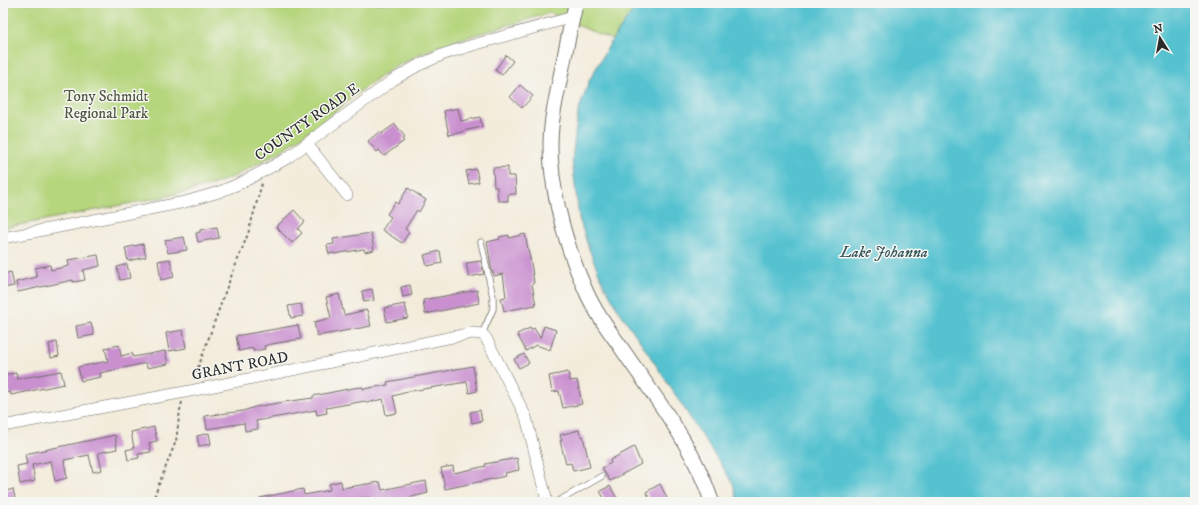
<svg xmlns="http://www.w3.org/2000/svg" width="1198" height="505" font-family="'IM FELL DW Pica',serif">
	<rect width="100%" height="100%" fill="#f6f6f2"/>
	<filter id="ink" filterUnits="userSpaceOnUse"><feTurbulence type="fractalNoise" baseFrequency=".025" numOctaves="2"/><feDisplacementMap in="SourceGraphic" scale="8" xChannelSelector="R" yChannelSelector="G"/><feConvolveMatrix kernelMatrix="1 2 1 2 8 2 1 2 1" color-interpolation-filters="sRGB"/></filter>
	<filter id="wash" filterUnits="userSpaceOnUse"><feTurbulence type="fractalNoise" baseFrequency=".012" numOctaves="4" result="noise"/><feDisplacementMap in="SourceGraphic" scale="16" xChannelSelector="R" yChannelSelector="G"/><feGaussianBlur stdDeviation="0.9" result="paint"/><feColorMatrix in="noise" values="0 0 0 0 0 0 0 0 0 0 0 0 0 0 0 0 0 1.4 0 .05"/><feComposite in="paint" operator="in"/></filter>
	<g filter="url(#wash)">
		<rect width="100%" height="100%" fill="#f3ecdb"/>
		<path fill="#b6d67d" stroke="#708054" d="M 3,3 L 638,3 L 612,40 L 550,13 L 457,40 L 420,54 L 391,69 L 364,88 L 314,128 L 281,151 L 235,176 L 209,186 L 163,197 L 3,228 Z"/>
		<path fill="#56c2d0" stroke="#40767e" d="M 638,3 L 1195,3 L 1195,502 L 738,502 L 733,483 L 640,341 L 619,311 L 602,281 L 589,249 L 579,218 L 572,160 L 578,112 L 590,79 L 612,40 Z"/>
		<g id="blocks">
			<path fill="#c98fcf" d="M 506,55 L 513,61 L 502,75 L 495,70 Z
				M 520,85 L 533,96 L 522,108 L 510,97 Z
				M 458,108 L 461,121 L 480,117 L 482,127 L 463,131 L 463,132 L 449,135 L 444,111 Z
				M 395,124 L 405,137 L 402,139 L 404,141 L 384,156 L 379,150 L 377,152 L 368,141 L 379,132 L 381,134 Z
				M 508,167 L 508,176 L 515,176 L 516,194 L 508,194 L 508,201 L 498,201 L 497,187 L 494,187 L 493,168 Z
				M 476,169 L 479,182 L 469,184 L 466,171 Z
				M 408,188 L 426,200 L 419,212 L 417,210 L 405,229 L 409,232 L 402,243 L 382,230 L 391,217 L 387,214 L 395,202 L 398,204 Z
				M 294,210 L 305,222 L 298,229 L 302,233 L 292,243 L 276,227 Z
				M 217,227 L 219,238 L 198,242 L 196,233 L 200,232 L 200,230 Z
				M 371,233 L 374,250 L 365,252 L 364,249 L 334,254 L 334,253 L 329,254 L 327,245 L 334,244 L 333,239 Z
				M 525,234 L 532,269 L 534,283 L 532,284 L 536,305 L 504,311 L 501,298 L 506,297 L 503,274 L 494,276 L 493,272 L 492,272 L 487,242 L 500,239 L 499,237 L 509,235 L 509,238 Z
				M 184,237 L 187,250 L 168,253 L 165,240 Z
				M 143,244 L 146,257 L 128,261 L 125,248 Z
				M 440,251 L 442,263 L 427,266 L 424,255 Z
				M 98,255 L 100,266 L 83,270 L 85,280 L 73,282 L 73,280 L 18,292 L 16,282 L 37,277 L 35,268 L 50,265 L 51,270 L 69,266 L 68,260 Z
				M 170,259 L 174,277 L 161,280 L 158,261 Z
				M 481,261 L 484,274 L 469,277 L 466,263 Z
				M 127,264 L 130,278 L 120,280 L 117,267 Z
				M 11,272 L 14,286 L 3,288 L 3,274 Z
				M 410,285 L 412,295 L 403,297 L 401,287 Z
				M 372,289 L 374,300 L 364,302 L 362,291 Z
				M 477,290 L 479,303 L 425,314 L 423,300 Z
				M 339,294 L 344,315 L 367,310 L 371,326 L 317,336 L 314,322 L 331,318 L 326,297 Z
				M 301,304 L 303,316 L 291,318 L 288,306 Z
				M 405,304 L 408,318 L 387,322 L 384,308 Z
				M 91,323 L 94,335 L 78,338 L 76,326 Z
				M 298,325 L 301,339 L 272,344 L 264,346 L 265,349 L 253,351 L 253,348 L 239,351 L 236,336 Z
				M 544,326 L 556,330 L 550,350 L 536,345 L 526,351 L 517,334 L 530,328 L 531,330 L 534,328 L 540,338 Z
				M 183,330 L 186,348 L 169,351 L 166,333 Z
				M 57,342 L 59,356 L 51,358 L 49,344 Z
				M 119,345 L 121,356 L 132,353 L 133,357 L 165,351 L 168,364 L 147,368 L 146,363 L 100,373 L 101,377 L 81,381 L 78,367 L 108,361 L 105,348 Z
				M 524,354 L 529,363 L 519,368 L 514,359 Z
				M 473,366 L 477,391 L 469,393 L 467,382 L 411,391 L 393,396 L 397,413 L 386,415 L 383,399 L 366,403 L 365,401 L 326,408 L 327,413 L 317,415 L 316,410 L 256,421 L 258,429 L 245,431 L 244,423 L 207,429 L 205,416 L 243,411 L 255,407 L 284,402 L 313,398 L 313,396 L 353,388 L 363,387 L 363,389 L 388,385 L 387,382 Z
				M 61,371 L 64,384 L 11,395 L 10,392 L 3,393 L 3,375 L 16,373 L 17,379 Z
				M 568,372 L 570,381 L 577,380 L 582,404 L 563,408 L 559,391 L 552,392 L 549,376 Z
				M 480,410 L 482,421 L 472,423 L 470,412 Z
				M 154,427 L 157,441 L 149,443 L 151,452 L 138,454 L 139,458 L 128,460 L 126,450 L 134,448 L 131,432 Z
				M 579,430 L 581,436 L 583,436 L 590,467 L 573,471 L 571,463 L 566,464 L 560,441 L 562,441 L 560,435 Z
				M 209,433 L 211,444 L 199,446 L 197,436 Z
				M 115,435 L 117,449 L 98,453 L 102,470 L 93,472 L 89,455 L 64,460 L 67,478 L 55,481 L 51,461 L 32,465 L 35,481 L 20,484 L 17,466 L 27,464 L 25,454 Z
				M 634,447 L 641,464 L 610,481 L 602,468 L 611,463 L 610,460 Z
				M 517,458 L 519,470 L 505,473 L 506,476 L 445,489 L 441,468 L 453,466 L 454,473 L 486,466 L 485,464 Z
				M 341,481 L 342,488 L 380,482 L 382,490 L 426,481 L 428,493 L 391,502 L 369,502 L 369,497 L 345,501 L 345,502 L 260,502 L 260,498 L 303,489 L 304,495 L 330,490 L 329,484 Z
				M 660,484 L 669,502 L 652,502 L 646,492 Z
				M 610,486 L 619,502 L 606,502 L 600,491 Z
				M 13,489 L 16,502 L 3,502 L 3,492 Z"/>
		</g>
	</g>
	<g filter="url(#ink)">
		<use href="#blocks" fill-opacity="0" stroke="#716f69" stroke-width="1"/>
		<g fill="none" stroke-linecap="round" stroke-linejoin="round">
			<defs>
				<path id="service" d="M 481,242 L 493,297 L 493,309 L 482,334
					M 557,502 L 602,476"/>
				<path id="minor" d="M 307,144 L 347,195
					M 3,238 L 185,202 L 219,192 L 241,183 L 286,159 L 393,80 L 417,66 L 444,54 L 473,45 L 573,17
					M 3,426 L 185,392 L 472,333 L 482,334 L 486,338 L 526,417 L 547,502"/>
				<path id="tertiary" d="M 576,3 C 570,27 566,50 561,74 C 558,90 554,106 552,122 C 545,173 564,242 585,289 C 594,310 607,328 620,346 C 655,398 691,441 712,502"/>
			</defs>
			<use href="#service" stroke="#716f69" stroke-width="7"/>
			<use href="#minor" stroke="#716f69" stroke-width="12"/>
			<use href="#tertiary" stroke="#716f69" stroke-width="16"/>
			<path stroke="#716f69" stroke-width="2" stroke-dasharray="3 3" stroke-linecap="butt" d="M 194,379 L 227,287 L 248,234 L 262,183
				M 152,502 L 176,441 L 180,410 L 182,402"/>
			<use href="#service" stroke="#fff" stroke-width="5.5"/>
			<use href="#minor" stroke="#fff" stroke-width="11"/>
			<use href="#tertiary" stroke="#fff" stroke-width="14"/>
		</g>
	</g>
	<g text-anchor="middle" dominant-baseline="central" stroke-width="3" stroke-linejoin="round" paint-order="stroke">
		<g font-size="15" fill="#4e5640" stroke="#f6f6f2">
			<text x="106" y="96">Tony Schmidt<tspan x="106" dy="17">Regional Park</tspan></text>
		</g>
		<g font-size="15" fill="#2b2b2b" stroke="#f6f6f2">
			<text transform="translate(307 122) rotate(-35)">COUNTY ROAD E</text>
			<text transform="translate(240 366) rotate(-11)">GRANT ROAD</text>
		</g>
		<g font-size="16" font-style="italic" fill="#38585d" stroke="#f6f6f2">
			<text x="884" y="252">Lake Johanna</text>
		</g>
	</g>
	<rect width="1198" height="505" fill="none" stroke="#f6f6f2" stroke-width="16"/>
	<g transform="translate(1160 38) rotate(349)" stroke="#f6f6f2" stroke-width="3" paint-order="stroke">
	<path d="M0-3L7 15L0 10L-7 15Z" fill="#2b2b2b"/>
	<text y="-6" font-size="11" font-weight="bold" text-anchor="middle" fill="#2b2b2b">N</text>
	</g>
</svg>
